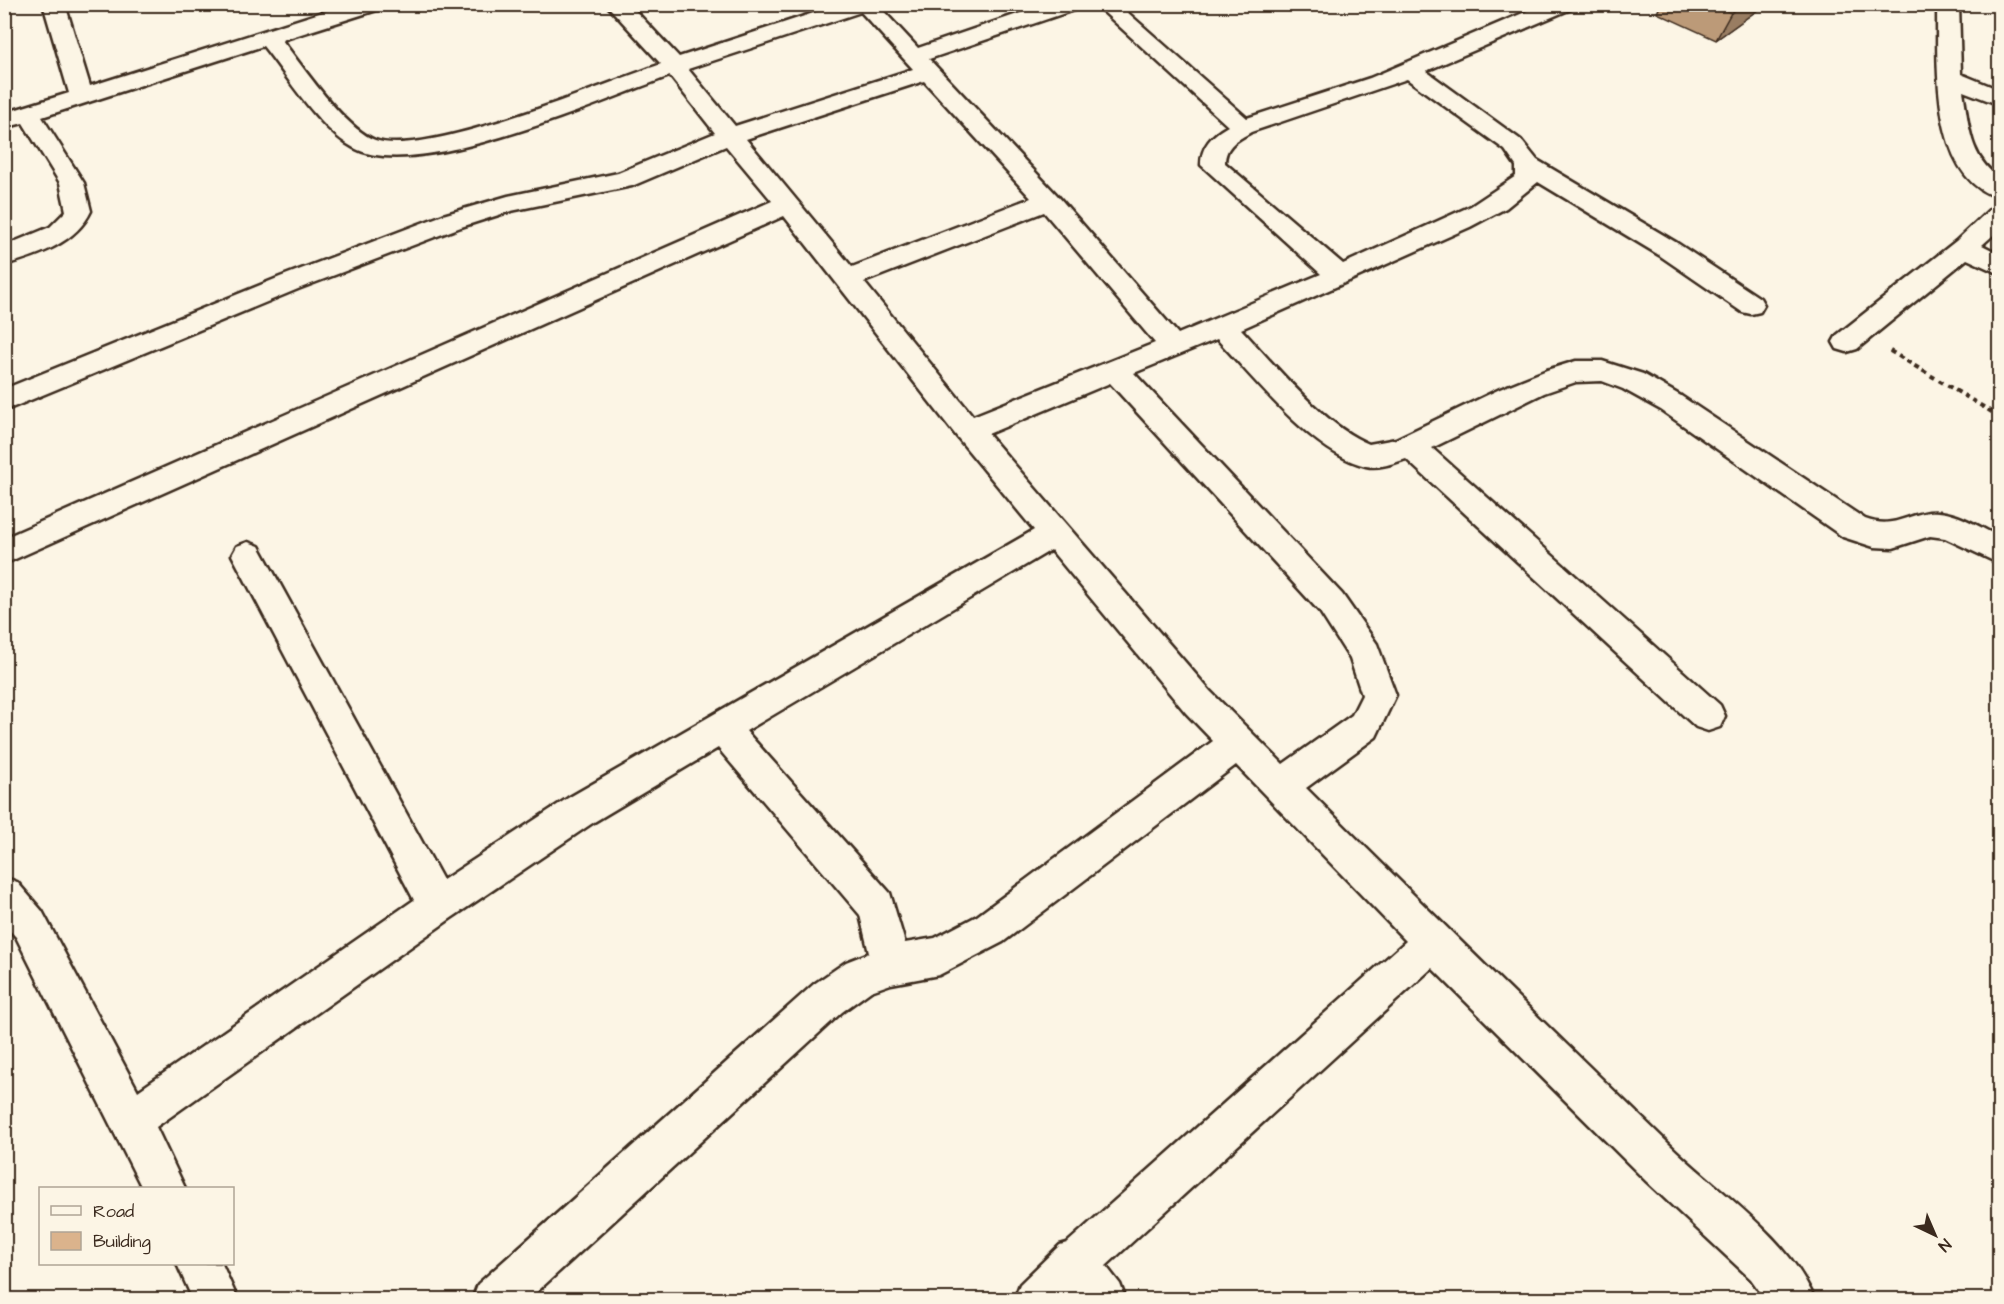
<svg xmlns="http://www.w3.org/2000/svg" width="2004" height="1304" font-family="'Architects Daughter',sans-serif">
	<rect width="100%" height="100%" fill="#fcf5e5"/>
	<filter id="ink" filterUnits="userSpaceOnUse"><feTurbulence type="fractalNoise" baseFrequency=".0167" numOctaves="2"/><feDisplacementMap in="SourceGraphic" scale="12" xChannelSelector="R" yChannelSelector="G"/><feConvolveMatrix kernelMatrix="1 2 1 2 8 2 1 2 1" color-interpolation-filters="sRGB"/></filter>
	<g filter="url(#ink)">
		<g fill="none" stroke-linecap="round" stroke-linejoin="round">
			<defs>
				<path id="minor" d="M 43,4 L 65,4 L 90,86 L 348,4 L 382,4 L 380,9 L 282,40 C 303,67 344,128 375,140 C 425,159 606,83 661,64 L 606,4 L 629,4 L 679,57 L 841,4 L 877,4 L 918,48 L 1047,4 L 1079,4 L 1077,9 L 929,59 L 1057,195 L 1178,334 L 1321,274 L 1201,165 C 1201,146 1212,135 1228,126 L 1095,4 L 1118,4 L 1247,118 L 1370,78 L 1544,4 L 1573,4 L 1571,9 L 1426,71 L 1521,140 L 1537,160 L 1677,243 L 1760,298 L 1764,305 L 1760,312 L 1751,314 L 1742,312 L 1659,255 L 1538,182 L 1506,208 L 1470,227 L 1241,329 C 1274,364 1325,427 1369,444 L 1396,439 L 1500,389 L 1547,370 L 1576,361 L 1602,361 L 1643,374 L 1681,396 L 1865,519 C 1893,529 1903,516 1929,512 C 1953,509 1979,527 2000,537 L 2000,564 L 1945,538 L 1930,536 L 1893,548 L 1874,547 L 1843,537 L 1661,410 L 1623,389 L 1602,381 L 1576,382 L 1544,393 L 1432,448 L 1720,705 L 1725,716 L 1720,727 L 1708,731 L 1696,727 L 1406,459 C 1394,463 1379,469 1366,466 C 1314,455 1253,377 1217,339 L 1134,373 L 1342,594 L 1377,644 L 1396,695 L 1376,737 L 1306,788 C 1426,908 1548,1027 1670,1145 C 1718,1192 1789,1237 1815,1300 L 1766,1300 L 1751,1279 L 1647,1182 L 1432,968 L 1106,1266 L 1120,1284 L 1126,1300 L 1077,1300 L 1074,1296 L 1070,1300 L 1014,1300 L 1020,1284 L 1060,1245 L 1067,1243 L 1406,941 L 1236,765 L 1003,942 L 939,975 L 891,984 L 871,991 L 842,1012 L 528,1300 L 472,1300 L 478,1284 L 814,984 L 846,962 L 869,953 L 860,915 L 718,748 L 594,822 L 450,919 L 156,1127 L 185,1188 L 142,1188 L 16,937 L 4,924 L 4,877 L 17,882 L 42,911 L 138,1091 L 414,900 L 232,555 L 237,546 L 248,542 L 259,546 L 443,880 L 568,798 L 1034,530 L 958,438 L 784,216 L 4,564 L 4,538 L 772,201 L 726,146 L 632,186 L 511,211 L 461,227 L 298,289 L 4,411 L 4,389 L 280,277 L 443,215 L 508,196 L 618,173 L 715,133 L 670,76 C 603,100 417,183 354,148 C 319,129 288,77 263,46 L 42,117 L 84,183 L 91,211 C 76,243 37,256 4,265 L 4,246 L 50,227 L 66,211 L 60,183 L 23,123 L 4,128 L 4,113 L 69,93 ZM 861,12 L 913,69 L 735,126 L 688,69 ZM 1407,79 L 1505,150 L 1516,166 L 1516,176 L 1471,206 L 1343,264 L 1225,163 C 1225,145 1238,140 1251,132 ZM 924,81 L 1031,198 L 852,267 L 746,139 ZM 1044,212 L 1155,343 L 973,416 L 864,282 ZM 1110,383 L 1320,612 L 1350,659 L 1362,695 L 1352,715 L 1283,764 L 1210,691 L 988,434 ZM 1051,550 L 1186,713 L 1213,741 L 977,916 L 935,938 L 905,943 L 890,893 L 746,731 Z
					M 1937,4 L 1959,4 L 1961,74 L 2000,90 L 2000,105 L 1963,91 C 1969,125 1969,158 2000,178 L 2000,198 C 1929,179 1938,61 1937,4 Z
					M 2000,206 L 2000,229 L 1982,245 L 2000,254 L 2000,274 L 1967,259 L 1857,349 L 1847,352 L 1837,349 L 1833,342 L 1837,335 L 1956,241 L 1991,208 Z
					M 177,1264 L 222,1264 L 238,1300 L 193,1300 Z"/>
			</defs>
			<use href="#minor" stroke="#3b2a1e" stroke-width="5"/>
			<path stroke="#3b2a1e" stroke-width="4" stroke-dasharray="5 4.5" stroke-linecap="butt" d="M 1890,351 L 2000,417"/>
			<use href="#minor" fill="#fcf5e5" fill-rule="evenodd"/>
		</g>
		<path fill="#bc9a78" stroke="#3b2a1e" stroke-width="1.5" d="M 1661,4 L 1766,4 L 1716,40 L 1657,13 Z"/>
		<path fill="#997d62" stroke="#3b2a1e" stroke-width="1.5" d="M 1743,4 L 1766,4 L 1716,40 L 1731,13 Z"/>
		<path fill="#dbb38c" stroke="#3b2a1e" stroke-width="1.5" d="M 1712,4 L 1743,4 L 1731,13 Z"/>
	</g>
	<rect width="2004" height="1304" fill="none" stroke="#fcf5e5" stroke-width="24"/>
	<rect x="12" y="12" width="1980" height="1280" fill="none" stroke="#3b2a1e" stroke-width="2" filter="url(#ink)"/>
	<rect x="39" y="1187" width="195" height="78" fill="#fcf5e5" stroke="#afa495" stroke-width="1.5"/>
	<rect x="51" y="1206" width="30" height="9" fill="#fcf5e5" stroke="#afa495" stroke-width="1.5"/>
	<text x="93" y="1217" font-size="18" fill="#3b2a1e">Road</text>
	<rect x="51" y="1232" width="30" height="18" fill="#dbb38c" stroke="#afa495" stroke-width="1.5"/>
	<text x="93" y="1247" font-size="18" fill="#3b2a1e">Building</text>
	<g transform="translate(1935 1235) rotate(136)" stroke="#fcf5e5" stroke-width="4.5" paint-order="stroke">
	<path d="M0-4.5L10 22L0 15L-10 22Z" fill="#3b2a1e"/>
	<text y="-9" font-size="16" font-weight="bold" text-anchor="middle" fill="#3b2a1e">N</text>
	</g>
</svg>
